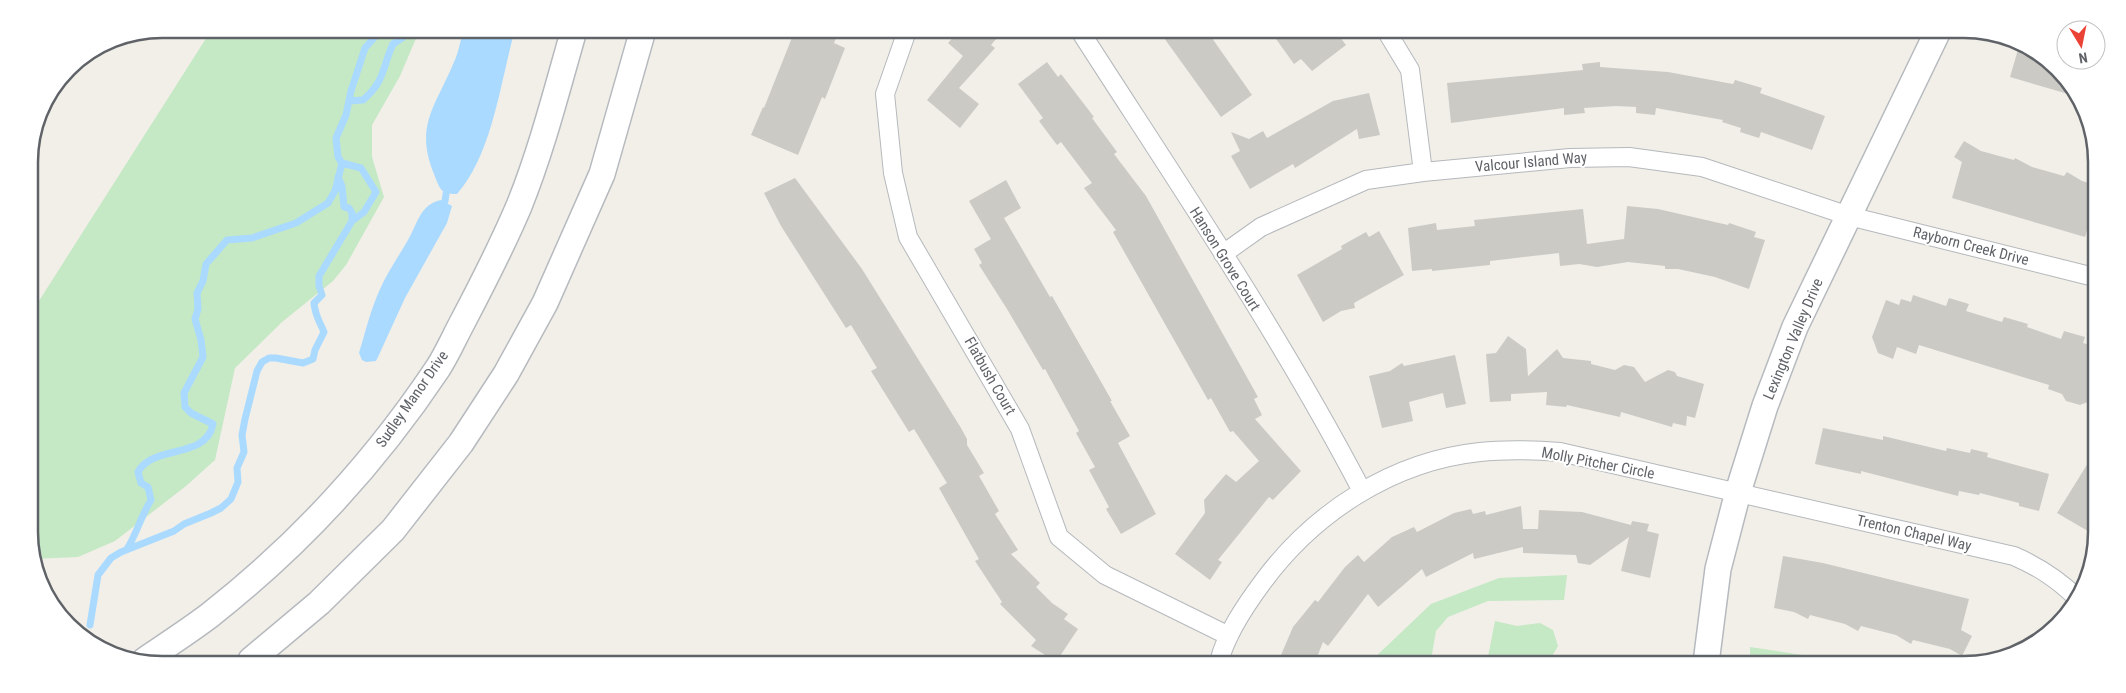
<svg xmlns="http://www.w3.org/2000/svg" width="2126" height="693" font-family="'Roboto Condensed',sans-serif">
	<rect width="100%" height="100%" fill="#f1efe8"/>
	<path fill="#c5e8c5" d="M 212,29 L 420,29 L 400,76 L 372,125 L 372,157 L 384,197 L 346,265 L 333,281 L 282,322 L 235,368 L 215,460 L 186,486 L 115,541 L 78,557 L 32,559 L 30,315 Z
		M 1567,575 L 1564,600 L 1488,601 L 1448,617 L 1436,631 L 1432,654 L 1426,663 L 1369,663 L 1431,604 L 1499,578 Z
		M 1495,621 L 1517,626 L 1540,623 L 1553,630 L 1558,646 C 1548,665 1542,663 1522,663 L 1519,661 L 1499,659 L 1487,662 Z
		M 1750,647 L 1861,664 L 1750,663 Z"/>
	<path fill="#aadaff" d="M 464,30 L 515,30 C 500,82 493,153 457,194 C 440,194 440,189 434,174 C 414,125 436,106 454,62 C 459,52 460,40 464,30 Z
		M 441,200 L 452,206 L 447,223 L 405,298 L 378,357 L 376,361 L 366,362 L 362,360 L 359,353 C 366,330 371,308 381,287 C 388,271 399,256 408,240 C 417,225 420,204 441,200 Z"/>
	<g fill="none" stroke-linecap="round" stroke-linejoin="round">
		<path stroke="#aadaff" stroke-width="7" d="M 349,101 L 363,100 C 386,80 382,67 393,44 L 402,38 L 409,29
			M 338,177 L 342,186 L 344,207 L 349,208 L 352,213 L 352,221
			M 445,201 L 446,194
			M 127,549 C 137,533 141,516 151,500 L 148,487 L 141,483 L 138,472 C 153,444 206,460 213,424 L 191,413 L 185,407 L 184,393 L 203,357 L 201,340 L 195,319 L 198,309 L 197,293 L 203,281 L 206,264 L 227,240 L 252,238 L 296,223 L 328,203 L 335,191 L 342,163
			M 90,625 L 98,575 L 111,558 L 121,552 L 174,531 L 184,524 L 211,513 L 221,508 L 231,499 L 238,482 L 237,468 L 244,452 L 242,435 L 245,419 L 257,371 L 262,362 L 269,358 L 276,358 L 303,363 L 313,359 L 315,350 L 324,332 C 320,322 315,316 314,303 L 322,295 L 319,286 L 319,276 L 352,221 L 364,212 L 376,192 L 361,168 L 342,163 L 338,157 L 336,138 L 346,115 L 351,91 L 365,48 L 374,38 L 376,29"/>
	</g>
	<path fill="#cccac5" d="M 795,30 L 839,30 L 834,43 L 845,48 L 825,99 L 822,97 L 798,155 L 751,135 L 763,107 L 764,108 Z
		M 959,31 L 1003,31 L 991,45 L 995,48 L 959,88 L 979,104 L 960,128 L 927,100 L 963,56 L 948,43 Z
		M 1159,31 L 1207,31 L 1252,95 L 1221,117 Z
		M 1271,32 L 1336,32 L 1346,45 L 1312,71 L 1301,59 L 1294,64 Z
		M 2019,46 L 2064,74 L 2075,96 L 2010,77 Z
		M 1047,62 L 1058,77 L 1061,74 L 1094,117 L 1092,118 L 1117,152 L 1114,154 L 1146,196 L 1258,397 L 1254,399 L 1262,415 L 1255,419 L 1301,471 L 1273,500 L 1269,497 L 1218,560 L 1222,562 L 1210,580 L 1175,554 L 1205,513 L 1204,500 L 1226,474 L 1236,482 L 1259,461 L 1233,431 L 1230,432 L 1211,398 L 1208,400 L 1113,232 L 1116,230 L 1084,188 L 1092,183 L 1061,142 L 1057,145 L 1039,121 L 1043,118 L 1018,84 Z
		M 1600,62 L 1600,67 L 1668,72 L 1733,84 L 1735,80 L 1762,88 L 1760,93 L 1825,116 L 1812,150 L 1761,132 L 1759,138 L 1740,132 L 1741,128 L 1722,122 L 1723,120 L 1656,108 L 1655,115 L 1636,113 L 1636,107 L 1616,106 L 1584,108 L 1585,113 L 1564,115 L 1564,108 L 1451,123 L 1447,83 L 1583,70 L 1582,64 Z
		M 1369,93 L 1380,135 L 1359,139 L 1357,129 L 1295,168 L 1293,164 L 1250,189 L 1231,156 L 1240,151 L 1231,132 L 1249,139 L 1263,131 L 1267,138 L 1333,101 Z
		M 1964,141 L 1981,151 L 2014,160 L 2015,158 L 2032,167 L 2064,176 L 2067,172 L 2082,181 L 2095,185 L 2094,206 L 2085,237 L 1952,198 L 1962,162 L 1954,157 Z
		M 795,178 L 862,269 L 961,428 L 967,439 L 967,445 L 984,473 L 979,476 L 999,511 L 995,514 L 1018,550 L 1011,554 L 1040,583 L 1036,587 L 1052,603 L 1068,614 L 1064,619 L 1078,629 L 1056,662 L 1031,646 L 1036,640 L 1000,604 L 1002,602 L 975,561 L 979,559 L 939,488 L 947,483 L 914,429 L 909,432 L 871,371 L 877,368 L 851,325 L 846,328 L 781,226 L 764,193 Z
		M 1006,180 L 1021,208 L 1004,218 L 1050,297 L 1052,296 L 1112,401 L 1110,401 L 1130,436 L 1118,443 L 1156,514 L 1121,534 L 1106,509 L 1109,507 L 1089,470 L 1095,467 L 1076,433 L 1079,431 L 1045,369 L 1043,370 L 1007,309 L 979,265 L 982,263 L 974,249 L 991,239 L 969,201 Z
		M 1627,206 L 1658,209 L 1728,225 L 1729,223 L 1756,232 L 1754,237 L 1765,240 L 1749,289 L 1715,277 L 1678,269 L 1665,269 L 1665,266 L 1628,262 L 1597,267 L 1579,264 L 1560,266 L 1559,253 L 1490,261 L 1490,265 L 1432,271 L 1432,269 L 1412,271 L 1408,228 L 1436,223 L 1437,230 L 1475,226 L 1474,220 L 1583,209 L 1587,244 L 1624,239 Z
		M 1379,231 L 1404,275 L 1354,303 L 1355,308 L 1341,311 L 1323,322 L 1297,275 L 1342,249 L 1341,246 L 1366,232 L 1369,237 Z
		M 1913,295 L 1946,306 L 1949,298 L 1969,304 L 1966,311 L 2002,322 L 2004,317 L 2028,324 L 2027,327 L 2061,339 L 2064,331 L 2085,337 L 2083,343 L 2094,346 L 2093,400 L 2080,405 L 2066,401 L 2062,394 L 2048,389 L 2049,385 L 1919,345 L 1916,354 L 1897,347 L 1893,359 L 1878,353 L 1872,337 L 1886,300 L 1899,305 L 1901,299 L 1911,302 Z
		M 1508,336 L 1526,349 L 1528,376 L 1557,349 L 1563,358 L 1591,361 L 1591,364 L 1615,370 L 1624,365 L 1634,367 L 1645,382 L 1668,370 L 1675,372 L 1677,376 L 1704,384 L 1695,418 L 1687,416 L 1686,426 L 1673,423 L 1672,427 L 1621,412 L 1620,417 L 1567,405 L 1566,407 L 1546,405 L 1547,392 L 1511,394 L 1511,401 L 1490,402 L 1486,354 L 1496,353 Z
		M 1455,355 L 1466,404 L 1446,408 L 1443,393 L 1409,402 L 1413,421 L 1382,428 L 1369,376 L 1390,371 L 1402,363 L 1404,366 Z
		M 1823,428 L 1883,440 L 1883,436 L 1946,451 L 1947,448 L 1970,453 L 1971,449 L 1988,453 L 1987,457 L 2049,474 L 2039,511 L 2019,506 L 2019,503 L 1980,493 L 1979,495 L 1959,491 L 1958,496 L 1861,471 L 1861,474 L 1815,464 Z
		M 2093,455 L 2093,534 L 2057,513 Z
		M 1521,506 L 1523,529 L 1538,529 L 1539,510 L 1582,512 L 1631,525 L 1632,521 L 1649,524 L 1647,531 L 1659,534 L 1650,578 L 1621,571 L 1629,537 L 1590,565 L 1578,563 L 1576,555 L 1523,553 L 1523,547 L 1474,559 L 1473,553 L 1426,577 L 1422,569 L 1378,607 L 1368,594 L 1328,646 L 1323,642 L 1315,662 L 1278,662 L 1293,627 L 1315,600 L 1318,602 L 1345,567 L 1358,555 L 1364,562 L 1392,537 L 1414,527 L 1417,532 L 1454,513 L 1471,509 L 1473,514 L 1485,511 L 1486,515 Z
		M 1783,556 L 1823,563 L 1969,599 L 1961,630 L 1972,636 L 1962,656 L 1950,649 L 1913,640 L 1911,644 L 1896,635 L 1861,626 L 1858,631 L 1845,624 L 1810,615 L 1808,619 L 1794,612 L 1774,608 Z"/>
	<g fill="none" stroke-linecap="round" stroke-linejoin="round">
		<defs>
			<path id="street" d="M 907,31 L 885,94 L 893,173 L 908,237 L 1020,429 L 1059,537 L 1105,575 L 1229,636
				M 1080,31 C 1177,182 1279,332 1362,491
				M 1387,32 L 1410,70 L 1423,172
				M 1223,254 L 1261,227 L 1366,180 L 1423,172 L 1570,158 L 1629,157 L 1702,167 L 1849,216 L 2094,277
				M 1219,662 C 1226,634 1245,606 1262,583 C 1314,512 1393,461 1480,452 C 1507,449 1533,450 1560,452 L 2014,556 C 2039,567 2058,579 2078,599"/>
			<path id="secondary" d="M 145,660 C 167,645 189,631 210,615 C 298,546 376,461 438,368 C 447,354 454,338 462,323 C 482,285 502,246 519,206 C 542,149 557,89 574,30
				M 251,660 L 319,603 L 393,530 L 461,443 L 506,374 L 545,303 L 602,174 L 643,30
				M 1706,663 L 1718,569 L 1738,492 L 1765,406 L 1795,327 L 1937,33"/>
		</defs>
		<use href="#street" stroke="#b5b8bc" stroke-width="20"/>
		<use href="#secondary" stroke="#b6babf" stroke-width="28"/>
		<use href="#street" stroke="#fff" stroke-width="18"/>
		<use href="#secondary" stroke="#fff" stroke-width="25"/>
	</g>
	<g text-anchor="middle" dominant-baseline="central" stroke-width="4" stroke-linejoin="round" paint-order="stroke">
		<g font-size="15" fill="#5f6368" stroke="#fff">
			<text transform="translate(1531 162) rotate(-5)">Valcour Island Way</text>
			<text transform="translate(1971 246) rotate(14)">Rayborn Creek Drive</text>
			<text transform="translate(1225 259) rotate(58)">Hanson Grove Court</text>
			<text transform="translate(1793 339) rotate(-67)">Lexington Valley Drive</text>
			<text transform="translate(990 376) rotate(60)">Flatbush Court</text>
			<text transform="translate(412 399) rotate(-55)">Sudley Manor Drive</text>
			<text transform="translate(1598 463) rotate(11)">Molly Pitcher Circle</text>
			<text transform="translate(1914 533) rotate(13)">Trenton Chapel Way</text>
		</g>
	</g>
	<path d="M0 0H2126V693H0ZM162 38H1964A124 124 0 0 1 2088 162V532A124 124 0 0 1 1964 656H162A124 124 0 0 1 38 532V162A124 124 0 0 1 162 38Z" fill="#fff" fill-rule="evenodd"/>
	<path fill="none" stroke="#5f6368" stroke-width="2.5" d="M162 38H1964A124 124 0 0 1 2088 162V532A124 124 0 0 1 1964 656H162A124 124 0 0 1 38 532V162A124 124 0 0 1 162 38Z"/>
	<g transform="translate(2081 45) rotate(170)"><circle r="24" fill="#ffffff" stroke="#bfc1c3"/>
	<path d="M0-4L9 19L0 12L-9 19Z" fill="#ea4335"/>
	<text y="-8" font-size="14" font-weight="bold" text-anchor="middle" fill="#5f6368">N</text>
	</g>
</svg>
